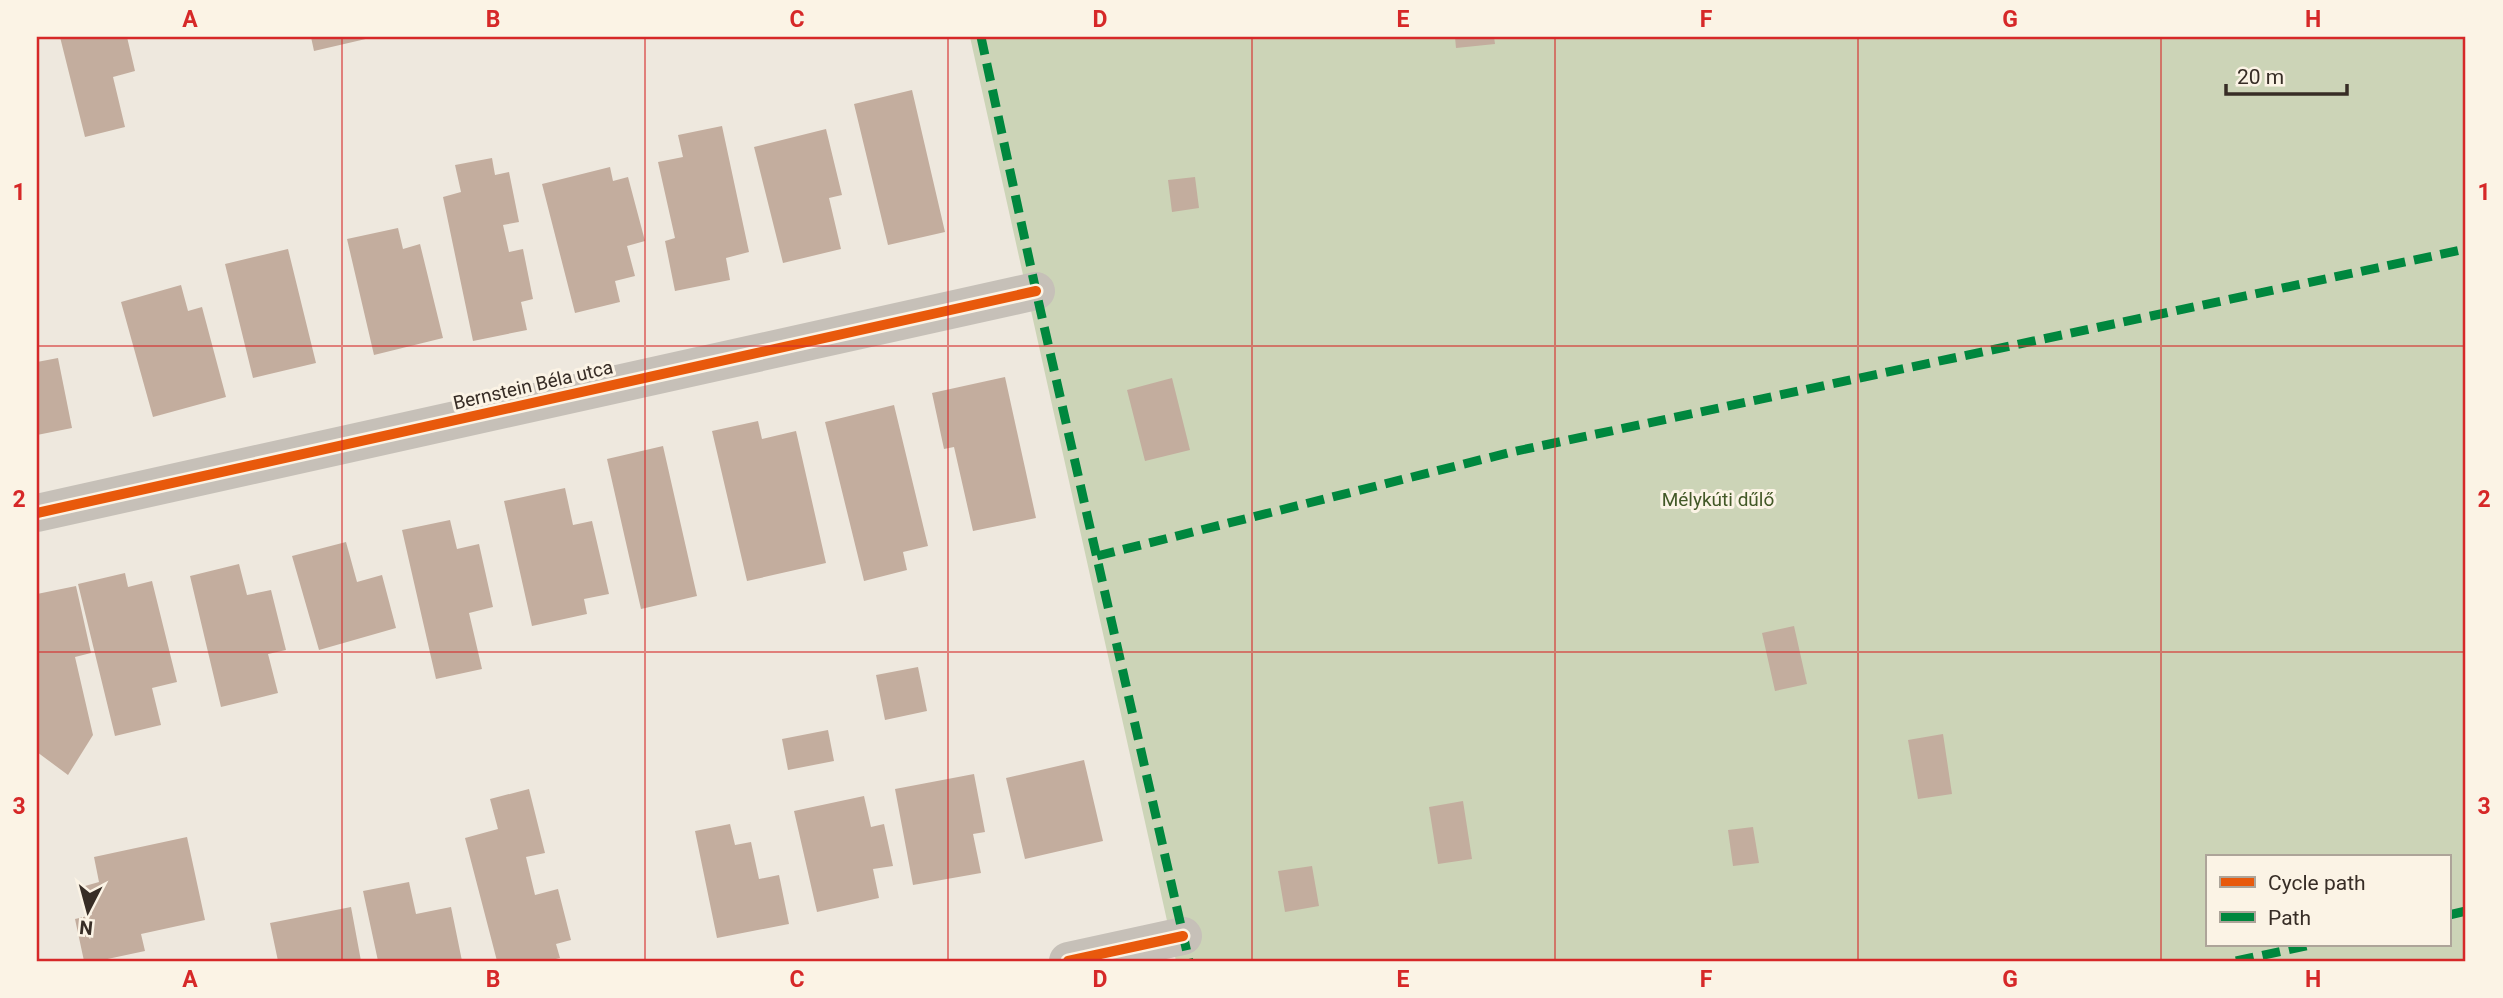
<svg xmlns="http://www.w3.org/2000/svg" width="2503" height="998" font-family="Roboto,sans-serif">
	<rect width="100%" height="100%" fill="#eee8de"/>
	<path fill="#ccd4b7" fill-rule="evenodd" d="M 970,37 L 2466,37 L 2466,961 L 1176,961 ZM 2207,856 L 2449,856 L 2449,944 L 2207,944 Z"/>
	<path fill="#c3ad9e" d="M 60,37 L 127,37 L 135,71 L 113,77 L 125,127 L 85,137 Z
		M 311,37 L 370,37 L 370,38 L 314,51 Z
		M 1455,37 L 1494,37 L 1495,44 L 1456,48 Z
		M 912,90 L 945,232 L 888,245 L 854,104 Z
		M 722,126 L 749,252 L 726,258 L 730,280 L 675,291 L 665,241 L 675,238 L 658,162 L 683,157 L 678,135 Z
		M 826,129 L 842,195 L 829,198 L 841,249 L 783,263 L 754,147 Z
		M 492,158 L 495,175 L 509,172 L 519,222 L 503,225 L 509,252 L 523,249 L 533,299 L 521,302 L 527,330 L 473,341 L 443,197 L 461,192 L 455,165 Z
		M 610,167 L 613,181 L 628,177 L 645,241 L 627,246 L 635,276 L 615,281 L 620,302 L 575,313 L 542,184 Z
		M 1195,177 L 1199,208 L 1172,212 L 1168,180 Z
		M 398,228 L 403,249 L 420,244 L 443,338 L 374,355 L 347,239 Z
		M 288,249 L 316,363 L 253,378 L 225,264 Z
		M 181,285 L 188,311 L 202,307 L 226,397 L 153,417 L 121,302 Z
		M 58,358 L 72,428 L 37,435 L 37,362 Z
		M 1005,377 L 1036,518 L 973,531 L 954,447 L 944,449 L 932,393 Z
		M 1172,378 L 1190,450 L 1145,461 L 1127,390 Z
		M 894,405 L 928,546 L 903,552 L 907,570 L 864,581 L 825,422 Z
		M 758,421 L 762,439 L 796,431 L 826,563 L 747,581 L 712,431 Z
		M 663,446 L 697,596 L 641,609 L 607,459 Z
		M 565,488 L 573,525 L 592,521 L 609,594 L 584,599 L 587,614 L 532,626 L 504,501 Z
		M 450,520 L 457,549 L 479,544 L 493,607 L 469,613 L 482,669 L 436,679 L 402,530 Z
		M 346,542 L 357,582 L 382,575 L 396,628 L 319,650 L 292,556 Z
		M 239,564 L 247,595 L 271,590 L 286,650 L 268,654 L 278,693 L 221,707 L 190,576 Z
		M 125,573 L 128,587 L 152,581 L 177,682 L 152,688 L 161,725 L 115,736 L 78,584 Z
		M 76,586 L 91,653 L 75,657 L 93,735 L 68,775 L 37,752 L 37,594 Z
		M 1794,626 L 1807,684 L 1775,691 L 1762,633 Z
		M 918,667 L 927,711 L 885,720 L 876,675 Z
		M 828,730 L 834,761 L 788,770 L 782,739 Z
		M 1943,734 L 1952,794 L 1918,799 L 1908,740 Z
		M 1084,760 L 1103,841 L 1025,859 L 1006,778 Z
		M 974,774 L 985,832 L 973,834 L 981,873 L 913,885 L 895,789 Z
		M 529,789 L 545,853 L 526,857 L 535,895 L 558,889 L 571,940 L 556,944 L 560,958 L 547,961 L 497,961 L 465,838 L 498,829 L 490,799 Z
		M 864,796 L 871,827 L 884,824 L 893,866 L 873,869 L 879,898 L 817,912 L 794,811 Z
		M 1463,801 L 1472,859 L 1438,864 L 1429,807 Z
		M 730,824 L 735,845 L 751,842 L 759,879 L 779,875 L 789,924 L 717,938 L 695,831 Z
		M 1753,827 L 1759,863 L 1733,866 L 1728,830 Z
		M 187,837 L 205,920 L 141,934 L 145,951 L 98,961 L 84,961 L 75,919 L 92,915 L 85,886 L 99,882 L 94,857 Z
		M 1312,866 L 1319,906 L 1285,912 L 1278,871 Z
		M 409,882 L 416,914 L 451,907 L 462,961 L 378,961 L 363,891 Z
		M 351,907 L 361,961 L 278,961 L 270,923 Z"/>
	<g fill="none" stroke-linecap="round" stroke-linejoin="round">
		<path stroke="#c6c0b8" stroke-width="38" d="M 37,513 L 1036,291
			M 1068,961 L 1183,936"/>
		<path stroke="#00873e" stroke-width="9" stroke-dasharray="18 9" stroke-linecap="butt" d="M 981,37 L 1036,291 L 1189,961
			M 1097,556 L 1512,452 L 2466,249
			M 2449,915 L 2466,911
			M 2236,961 L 2315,944"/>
		<defs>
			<path id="cycleway" d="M 37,513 L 1036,291
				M 1068,961 L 1183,936"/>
		</defs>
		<use href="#cycleway" stroke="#fbf3e5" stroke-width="15"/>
		<use href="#cycleway" stroke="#e8590c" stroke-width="10"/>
	</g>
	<path fill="none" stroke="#d62828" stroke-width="2" stroke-opacity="0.55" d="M 342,37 L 342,961M 645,37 L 645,961M 948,37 L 948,961M 1252,37 L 1252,961M 1555,37 L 1555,961M 1858,37 L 1858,961M 2161,37 L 2161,961M 37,346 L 2466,346M 37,652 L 2466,652"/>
	<g text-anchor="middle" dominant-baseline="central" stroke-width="6" stroke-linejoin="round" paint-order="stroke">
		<g font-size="19" fill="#372d26" stroke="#fbf3e5">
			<text transform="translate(533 385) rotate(-13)">Bernstein Béla utca</text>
		</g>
		<g font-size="19" fill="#425827" stroke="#fbf3e5">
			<text x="1718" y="499">Mélykúti dűlő</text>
		</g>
	</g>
	<rect width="2503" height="998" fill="none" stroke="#fbf3e5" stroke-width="77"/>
	<rect x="2206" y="855" width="245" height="91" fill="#fbf3e5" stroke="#ada499" stroke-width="2"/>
	<rect x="2220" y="877" width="35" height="10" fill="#e8590c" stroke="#ada499" stroke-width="2"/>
	<text x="2268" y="890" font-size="21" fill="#372d26">Cycle path</text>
	<rect x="2220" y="912" width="35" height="10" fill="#00873e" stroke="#ada499" stroke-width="2"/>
	<text x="2268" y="925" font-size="21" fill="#372d26">Path</text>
	<g transform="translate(88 911) rotate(186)" stroke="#fbf3e5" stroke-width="5" paint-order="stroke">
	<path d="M0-5L12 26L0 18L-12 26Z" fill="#372d26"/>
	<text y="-10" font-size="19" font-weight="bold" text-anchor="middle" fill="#372d26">N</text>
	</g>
	<path d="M2226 84v10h121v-10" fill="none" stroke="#372d26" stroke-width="3.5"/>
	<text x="2237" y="84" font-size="21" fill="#372d26" stroke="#fbf3e5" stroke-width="5" paint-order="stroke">20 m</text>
	<rect x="38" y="38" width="2426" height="922" fill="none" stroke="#d62828" stroke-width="2.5"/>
	<g font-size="23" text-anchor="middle" font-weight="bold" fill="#d62828">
		<text x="190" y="27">A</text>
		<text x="493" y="27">B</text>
		<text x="797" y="27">C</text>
		<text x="1100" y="27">D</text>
		<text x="1403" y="27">E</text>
		<text x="1706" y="27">F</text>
		<text x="2010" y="27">G</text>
		<text x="2313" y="27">H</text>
		<text x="19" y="200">1</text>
		<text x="2484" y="200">1</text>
		<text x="19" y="507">2</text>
		<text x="2484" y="507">2</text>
		<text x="19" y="814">3</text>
		<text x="2484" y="814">3</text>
		<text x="190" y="987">A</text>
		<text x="493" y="987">B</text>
		<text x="797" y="987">C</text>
		<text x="1100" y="987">D</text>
		<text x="1403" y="987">E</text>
		<text x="1706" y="987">F</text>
		<text x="2010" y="987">G</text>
		<text x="2313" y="987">H</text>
	</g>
</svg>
